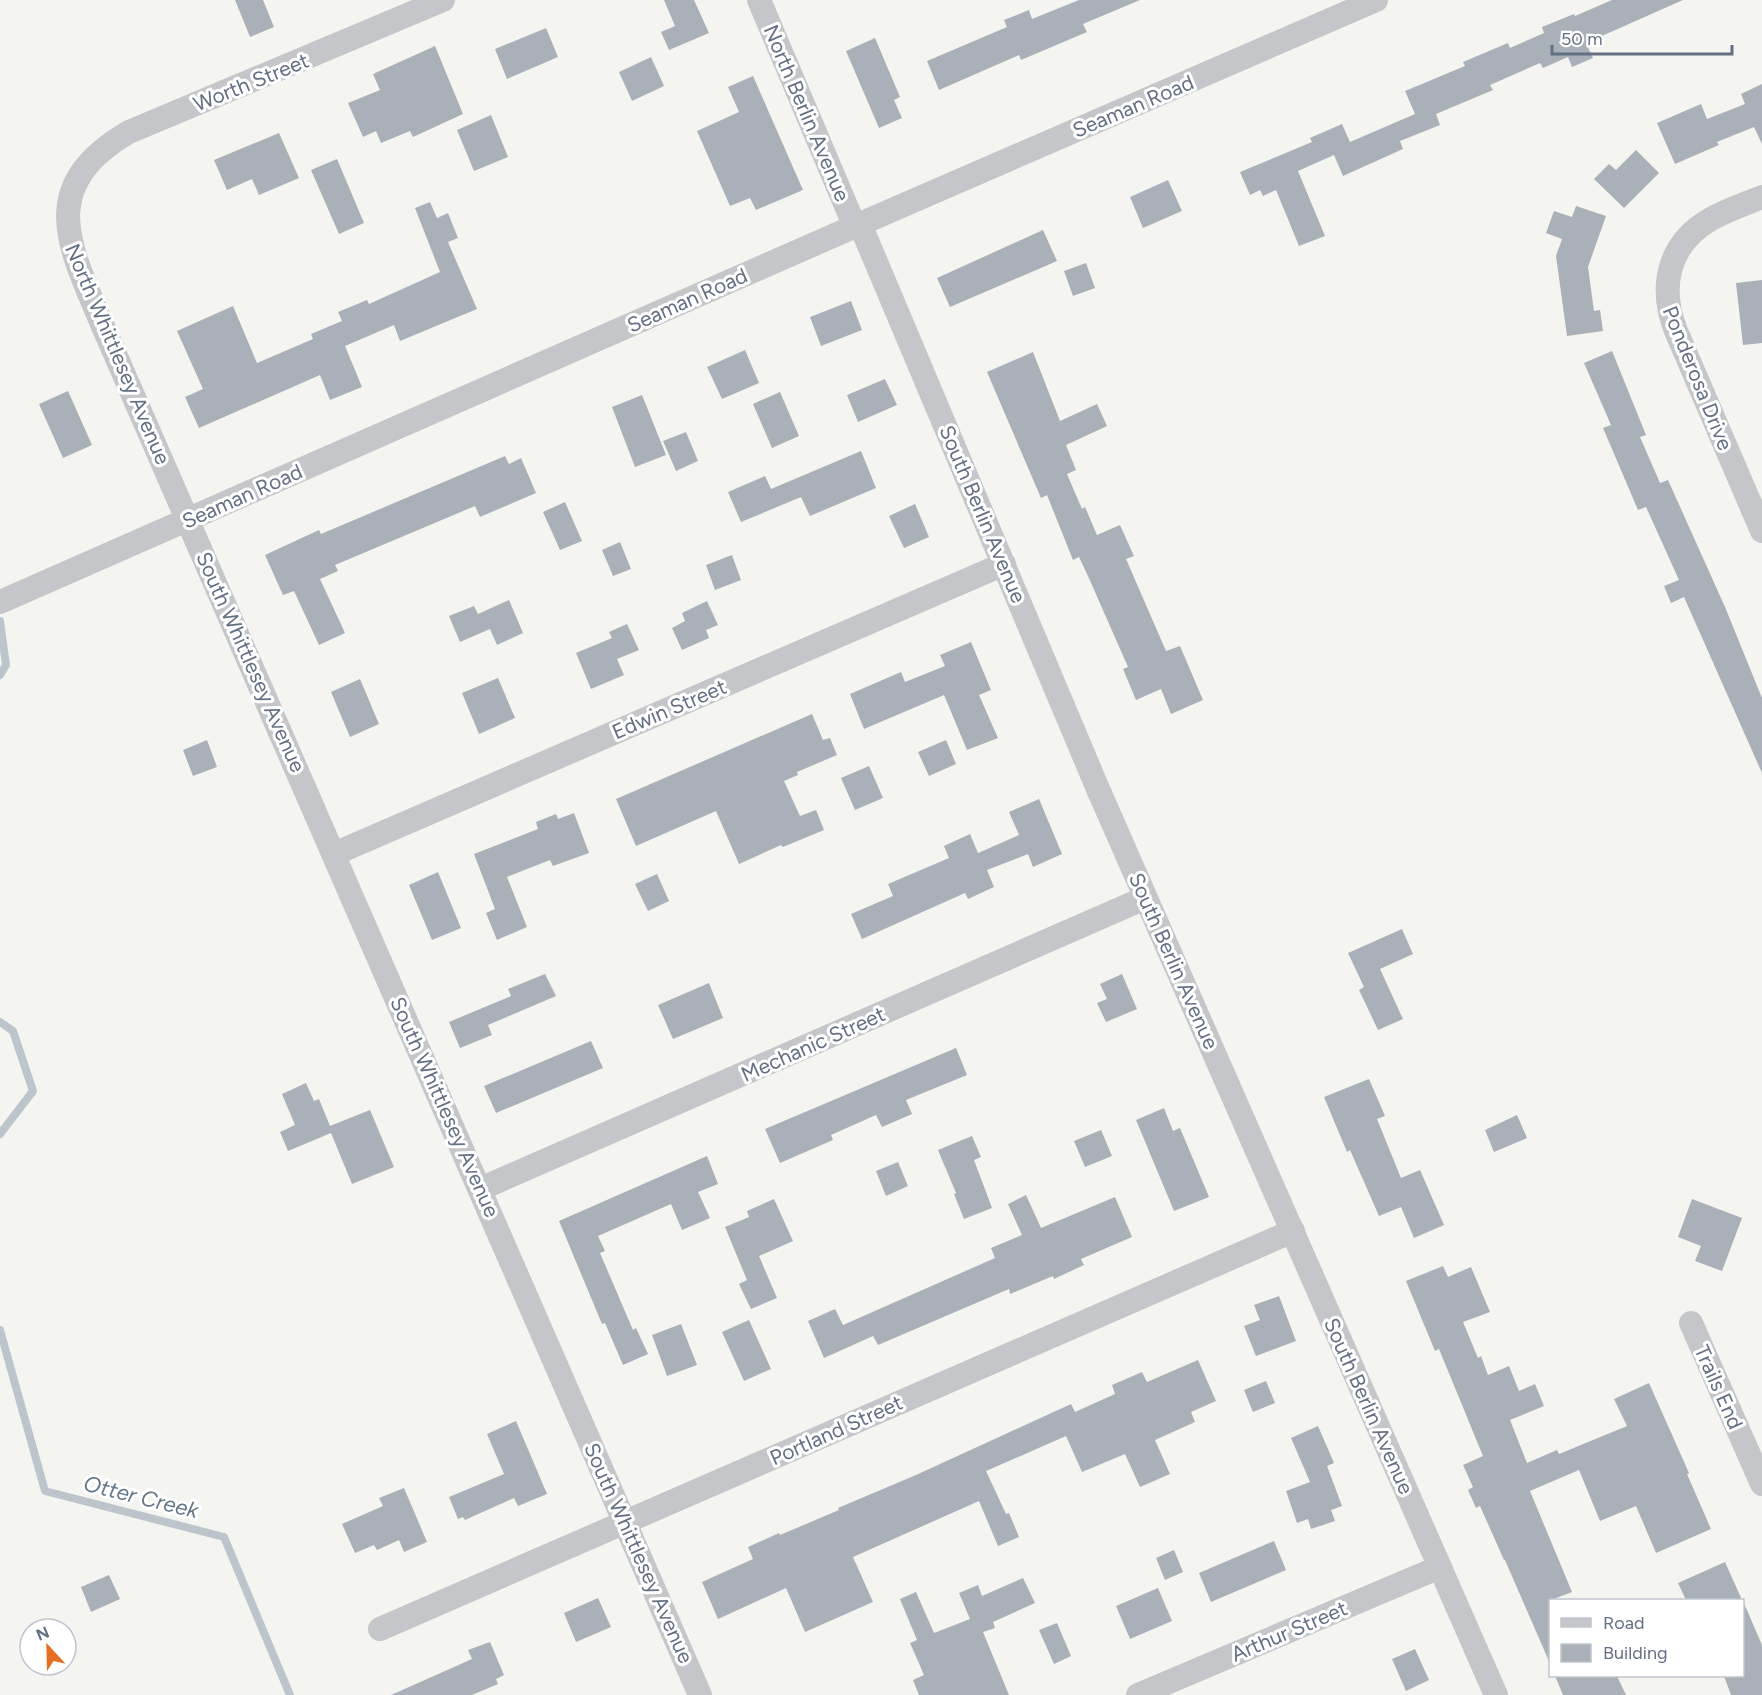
<svg xmlns="http://www.w3.org/2000/svg" width="1762" height="1695" font-family="Figtree,sans-serif">
	<rect width="100%" height="100%" fill="#f4f5f0"/>
	<g fill="none" stroke-linecap="round" stroke-linejoin="round">
		<path stroke="#bdc5cc" stroke-width="8" d="M 0,621 L 6,665 L 0,675
			M 0,1022 L 13,1031 L 33,1091 L 0,1134
			M 0,1330 L 45,1491 L 224,1537 L 290,1695"/>
	</g>
	<path fill="#aab0b7" d="M 235,0 L 263,0 L 274,27 L 250,37 Z
		M 664,0 L 694,0 L 709,33 L 669,50 L 661,32 L 675,26 Z
		M 1079,0 L 1140,0 L 1083,24 L 1087,32 L 1021,60 L 1019,55 L 939,90 L 927,61 L 1007,27 L 1004,20 L 1029,10 L 1032,19 Z
		M 1612,0 L 1683,0 L 1586,43 L 1593,58 L 1572,67 L 1568,57 L 1543,68 L 1540,63 L 1490,85 L 1493,90 L 1436,114 L 1440,125 L 1400,141 L 1403,149 L 1343,176 L 1334,155 L 1298,171 L 1325,236 L 1299,246 L 1276,190 L 1263,196 L 1260,190 L 1250,195 L 1240,172 L 1312,142 L 1310,138 L 1342,124 L 1350,142 L 1415,114 L 1405,91 L 1465,66 L 1463,62 L 1508,43 L 1510,48 L 1544,33 L 1542,27 L 1574,14 L 1575,16 Z
		M 546,28 L 558,57 L 507,79 L 495,49 Z
		M 875,38 L 900,97 L 894,100 L 902,118 L 879,128 L 846,51 Z
		M 435,46 L 463,114 L 413,137 L 410,131 L 381,143 L 376,131 L 363,137 L 348,103 L 380,90 L 373,74 Z
		M 651,57 L 664,86 L 632,101 L 619,72 Z
		M 753,76 L 803,190 L 756,210 L 750,198 L 730,206 L 697,131 L 739,112 L 728,87 Z
		M 1762,84 L 1762,144 L 1754,127 L 1717,142 L 1719,145 L 1675,164 L 1657,123 L 1701,104 L 1707,119 L 1745,104 L 1741,94 Z
		M 491,115 L 508,157 L 474,171 L 457,130 Z
		M 279,133 L 299,178 L 259,195 L 252,179 L 227,190 L 214,160 Z
		M 1636,150 L 1659,173 L 1624,208 L 1594,179 L 1609,164 L 1616,170 Z
		M 337,159 L 364,223 L 339,234 L 311,170 Z
		M 1168,180 L 1182,211 L 1143,228 L 1130,197 Z
		M 430,202 L 437,218 L 448,213 L 458,238 L 448,242 L 477,309 L 400,341 L 394,325 L 345,346 L 362,387 L 330,400 L 320,375 L 199,428 L 185,397 L 203,389 L 177,331 L 233,306 L 257,363 L 313,339 L 311,334 L 342,321 L 338,312 L 367,300 L 369,304 L 440,272 L 415,208 Z
		M 1576,206 L 1606,216 L 1588,267 L 1594,311 L 1600,310 L 1603,331 L 1567,336 L 1556,256 L 1562,239 L 1546,233 L 1554,211 L 1572,217 Z
		M 1043,230 L 1057,261 L 950,307 L 937,278 Z
		M 1086,263 L 1095,288 L 1073,296 L 1064,271 Z
		M 1762,280 L 1762,343 L 1743,345 L 1736,283 Z
		M 851,301 L 862,330 L 821,346 L 810,317 Z
		M 745,350 L 759,383 L 722,399 L 707,367 Z
		M 1612,351 L 1646,435 L 1640,437 L 1660,483 L 1668,480 L 1725,607 L 1762,698 L 1762,773 L 1684,597 L 1671,603 L 1664,586 L 1679,580 L 1646,507 L 1638,510 L 1603,428 L 1611,425 L 1584,363 Z
		M 1033,352 L 1060,421 L 1097,404 L 1107,426 L 1066,445 L 1076,470 L 1067,474 L 1082,509 L 1085,507 L 1097,535 L 1120,525 L 1134,556 L 1126,559 L 1166,651 L 1180,646 L 1203,700 L 1171,714 L 1161,689 L 1136,700 L 1123,669 L 1128,667 L 1088,576 L 1079,557 L 1073,560 L 1047,495 L 1041,498 L 987,372 Z
		M 885,379 L 897,405 L 858,422 L 847,395 Z
		M 68,391 L 92,445 L 63,458 L 39,404 Z
		M 780,392 L 799,436 L 772,448 L 753,404 Z
		M 642,395 L 666,455 L 635,467 L 612,407 Z
		M 686,432 L 698,461 L 676,471 L 663,441 Z
		M 861,451 L 876,488 L 810,516 L 801,497 L 741,522 L 728,492 L 765,476 L 771,489 Z
		M 505,456 L 509,464 L 521,458 L 536,493 L 480,517 L 475,506 L 335,565 L 338,571 L 320,579 L 345,633 L 319,645 L 294,591 L 283,595 L 265,555 L 319,530 L 321,534 Z
		M 565,502 L 582,541 L 560,550 L 543,512 Z
		M 915,504 L 929,537 L 904,548 L 889,516 Z
		M 620,542 L 631,569 L 613,576 L 602,550 Z
		M 732,555 L 741,580 L 715,590 L 706,565 Z
		M 509,600 L 523,633 L 497,645 L 490,629 L 460,642 L 449,616 L 474,606 L 478,614 Z
		M 707,601 L 718,625 L 706,630 L 709,638 L 682,650 L 672,628 L 685,621 L 682,613 Z
		M 627,624 L 639,650 L 617,659 L 624,675 L 591,689 L 576,653 L 612,638 L 609,632 Z
		M 971,642 L 991,690 L 979,695 L 998,738 L 967,750 L 944,695 L 864,729 L 850,694 L 901,672 L 905,682 L 945,666 L 940,655 Z
		M 498,678 L 515,718 L 479,734 L 462,693 Z
		M 360,679 L 379,724 L 350,737 L 331,692 Z
		M 812,714 L 823,740 L 830,738 L 837,755 L 797,772 L 798,775 L 784,781 L 800,816 L 816,810 L 824,830 L 783,847 L 781,845 L 739,864 L 716,811 L 636,846 L 616,799 Z
		M 207,740 L 217,767 L 193,776 L 183,750 Z
		M 946,740 L 956,764 L 929,776 L 918,752 Z
		M 869,766 L 883,798 L 855,810 L 841,778 Z
		M 1039,799 L 1062,854 L 1033,867 L 1028,854 L 987,870 L 994,887 L 968,899 L 965,893 L 862,939 L 851,914 L 893,896 L 888,884 L 949,858 L 944,846 L 970,834 L 978,853 L 1019,835 L 1009,812 Z
		M 574,813 L 589,853 L 553,866 L 550,860 L 507,877 L 527,927 L 497,940 L 486,913 L 495,909 L 474,854 L 538,829 L 536,822 L 556,814 L 558,819 Z
		M 438,872 L 461,928 L 432,940 L 409,885 Z
		M 657,874 L 669,901 L 648,911 L 635,884 Z
		M 1402,929 L 1413,954 L 1380,969 L 1403,1019 L 1378,1030 L 1359,990 L 1364,987 L 1348,953 Z
		M 545,974 L 556,996 L 488,1025 L 492,1035 L 460,1048 L 449,1022 L 511,996 L 508,989 Z
		M 1122,974 L 1137,1009 L 1106,1022 L 1097,1003 L 1107,999 L 1100,984 Z
		M 709,983 L 723,1018 L 673,1039 L 658,1005 Z
		M 591,1041 L 603,1068 L 496,1113 L 484,1086 Z
		M 956,1048 L 967,1075 L 906,1100 L 912,1114 L 882,1127 L 876,1115 L 831,1135 L 833,1140 L 780,1163 L 765,1129 Z
		M 1369,1079 L 1385,1116 L 1377,1119 L 1401,1178 L 1420,1170 L 1444,1225 L 1414,1238 L 1401,1207 L 1379,1216 L 1350,1150 L 1347,1152 L 1324,1097 Z
		M 306,1083 L 314,1101 L 319,1099 L 330,1126 L 370,1110 L 394,1167 L 352,1184 L 331,1133 L 288,1151 L 280,1132 L 295,1125 L 282,1094 Z
		M 1164,1108 L 1173,1131 L 1180,1128 L 1209,1197 L 1174,1211 L 1136,1120 Z
		M 1517,1115 L 1527,1138 L 1494,1152 L 1485,1130 Z
		M 1101,1130 L 1112,1156 L 1085,1167 L 1074,1141 Z
		M 972,1136 L 981,1157 L 974,1160 L 992,1208 L 964,1219 L 954,1194 L 956,1193 L 938,1150 Z
		M 707,1156 L 718,1184 L 698,1192 L 710,1218 L 682,1230 L 671,1204 L 598,1236 L 605,1251 L 600,1253 L 633,1330 L 636,1328 L 648,1354 L 623,1365 L 605,1323 L 602,1324 L 559,1221 Z
		M 898,1162 L 908,1186 L 886,1196 L 876,1171 Z
		M 1026,1195 L 1041,1228 L 1115,1197 L 1132,1237 L 1081,1259 L 1084,1265 L 1054,1279 L 1053,1276 L 1010,1294 L 1009,1289 L 878,1345 L 873,1336 L 824,1358 L 808,1321 L 835,1309 L 843,1325 L 995,1258 L 991,1248 L 1022,1235 L 1008,1204 Z
		M 774,1199 L 793,1241 L 759,1256 L 777,1298 L 751,1309 L 739,1284 L 747,1280 L 725,1227 L 749,1217 L 747,1211 Z
		M 1692,1199 L 1742,1218 L 1722,1271 L 1695,1261 L 1701,1246 L 1678,1237 Z
		M 1443,1266 L 1448,1277 L 1471,1267 L 1490,1312 L 1463,1322 L 1478,1358 L 1481,1356 L 1488,1375 L 1509,1366 L 1519,1391 L 1535,1384 L 1544,1406 L 1510,1420 L 1527,1463 L 1557,1450 L 1559,1454 L 1627,1426 L 1614,1399 L 1649,1383 L 1689,1473 L 1687,1474 L 1711,1529 L 1656,1553 L 1636,1506 L 1600,1521 L 1579,1470 L 1530,1491 L 1572,1592 L 1551,1600 L 1551,1666 L 1505,1560 L 1504,1560 L 1480,1506 L 1476,1508 L 1468,1490 L 1473,1487 L 1463,1465 L 1483,1456 L 1439,1349 L 1435,1351 L 1406,1281 Z
		M 1279,1296 L 1296,1341 L 1256,1356 L 1244,1326 L 1260,1320 L 1254,1305 Z
		M 749,1320 L 771,1369 L 744,1381 L 722,1332 Z
		M 681,1324 L 697,1365 L 667,1376 L 652,1335 Z
		M 1198,1360 L 1216,1401 L 1191,1412 L 1195,1422 L 1155,1440 L 1170,1474 L 1140,1487 L 1125,1454 L 1082,1472 L 1066,1436 L 986,1471 L 1006,1514 L 1009,1513 L 1019,1537 L 998,1546 L 979,1501 L 853,1557 L 873,1602 L 805,1632 L 786,1588 L 718,1619 L 702,1582 L 753,1559 L 748,1547 L 779,1533 L 780,1535 L 839,1510 L 838,1508 L 916,1475 L 1071,1404 L 1075,1412 L 1115,1394 L 1112,1385 L 1142,1372 L 1147,1382 Z
		M 1266,1381 L 1275,1403 L 1253,1412 L 1244,1390 Z
		M 516,1421 L 547,1494 L 518,1506 L 514,1498 L 465,1520 L 463,1517 L 458,1519 L 449,1497 L 504,1474 L 487,1434 Z
		M 1318,1426 L 1334,1463 L 1327,1466 L 1342,1506 L 1331,1510 L 1335,1521 L 1311,1529 L 1308,1519 L 1297,1523 L 1286,1491 L 1310,1482 L 1291,1438 Z
		M 404,1488 L 427,1542 L 404,1552 L 399,1540 L 377,1550 L 374,1545 L 355,1553 L 342,1524 L 383,1506 L 379,1498 Z
		M 1274,1541 L 1286,1570 L 1211,1602 L 1199,1573 Z
		M 1174,1550 L 1183,1572 L 1165,1580 L 1156,1558 Z
		M 1725,1562 L 1742,1600 L 1686,1600 L 1678,1583 Z
		M 109,1575 L 120,1599 L 91,1612 L 81,1587 Z
		M 1023,1578 L 1035,1603 L 993,1622 L 995,1628 L 983,1632 L 1009,1695 L 919,1695 L 913,1680 L 924,1675 L 910,1643 L 917,1640 L 900,1599 L 916,1592 L 934,1633 L 970,1619 L 959,1593 L 978,1585 L 982,1596 Z
		M 1158,1588 L 1172,1621 L 1130,1639 L 1116,1606 Z
		M 598,1598 L 611,1627 L 576,1642 L 564,1613 Z
		M 1743,1601 L 1762,1645 L 1762,1695 L 1731,1695 L 1724,1676 L 1743,1676 Z
		M 1057,1623 L 1071,1656 L 1054,1664 L 1039,1630 Z
		M 490,1642 L 504,1675 L 496,1679 L 498,1684 L 472,1695 L 391,1695 L 472,1659 L 468,1650 Z
		M 1415,1649 L 1429,1680 L 1406,1691 L 1392,1659 Z
		M 1555,1676 L 1617,1676 L 1626,1695 L 1563,1695 Z"/>
	<g fill="none" stroke-linecap="round" stroke-linejoin="round">
		<path stroke="#c4c6ca" stroke-width="24" d="M 443,0 L 129,132 C 33,188 71,249 105,331 L 700,1695
			M 759,0 L 855,227
			M 1762,197 C 1745,204 1727,210 1711,219 C 1667,244 1659,288 1676,331 L 1762,531
			M 860,224 L 1098,789 L 1496,1695
			M 0,602 L 860,224 L 1376,0
			M 334,854 L 1004,564
			M 480,1189 L 1145,898
			M 1691,1323 L 1762,1484
			M 380,1629 L 1293,1231
			M 1138,1695 L 1440,1567"/>
	</g>
	<g text-anchor="middle" dominant-baseline="central" stroke-width="6" stroke-linejoin="round" paint-order="stroke">
		<g font-size="21" fill="#636f82" stroke="#fff">
			<text transform="translate(251 82) rotate(-22)">Worth Street</text>
			<text transform="translate(1133 106) rotate(-23)">Seaman Road</text>
			<text transform="translate(807 113) rotate(67)">North Berlin Avenue</text>
			<text transform="translate(687 300) rotate(-24)">Seaman Road</text>
			<text transform="translate(118 354) rotate(67)">North Whittlesey Avenue</text>
			<text transform="translate(1698 378) rotate(68)">Ponderosa Drive</text>
			<text transform="translate(242 496) rotate(-24)">Seaman Road</text>
			<text transform="translate(983 514) rotate(67)">South Berlin Avenue</text>
			<text transform="translate(251 662) rotate(66)">South Whittlesey Avenue</text>
			<text transform="translate(669 709) rotate(-23)">Edwin Street</text>
			<text transform="translate(1174 961) rotate(66)">South Berlin Avenue</text>
			<text transform="translate(813 1044) rotate(-24)">Mechanic Street</text>
			<text transform="translate(445 1107) rotate(66)">South Whittlesey Avenue</text>
			<text transform="translate(1719 1387) rotate(66)">Trails End</text>
			<text transform="translate(1369 1406) rotate(66)">South Berlin Avenue</text>
			<text transform="translate(836 1430) rotate(-24)">Portland Street</text>
			<text transform="translate(639 1553) rotate(66)">South Whittlesey Avenue</text>
			<text transform="translate(1289 1631) rotate(-23)">Arthur Street</text>
		</g>
		<g font-size="22" font-style="italic" fill="#637786" stroke="#fff">
			<text transform="translate(141 1497) rotate(14)">Otter Creek</text>
		</g>
	</g>
	<rect x="1549" y="1599" width="195" height="78" fill="#ffffff" stroke="#c1c5cd" stroke-width="1.5"/>
	<rect x="1561" y="1618" width="30" height="9" fill="#c4c6ca" stroke="#c1c5cd" stroke-width="1.5"/>
	<text x="1603" y="1629" font-size="18" fill="#636f82">Road</text>
	<rect x="1561" y="1644" width="30" height="18" fill="#aab0b7" stroke="#c1c5cd" stroke-width="1.5"/>
	<text x="1603" y="1659" font-size="18" fill="#636f82">Building</text>
	<g transform="translate(48 1647) rotate(338)"><circle r="28" fill="#ffffff" stroke="#c1c5cd" stroke-width="1.5"/>
	<path d="M0-4.5L10 22L0 15L-10 22Z" fill="#e46e21"/>
	<text y="-9" font-size="16" font-weight="bold" text-anchor="middle" fill="#636f82">N</text>
	</g>
	<path d="M1552 45v9h180v-9" fill="none" stroke="#636f82" stroke-width="3"/>
	<text x="1561" y="45" font-size="18" fill="#636f82" stroke="#ffffff" stroke-width="4.5" paint-order="stroke">50 m</text>
</svg>
